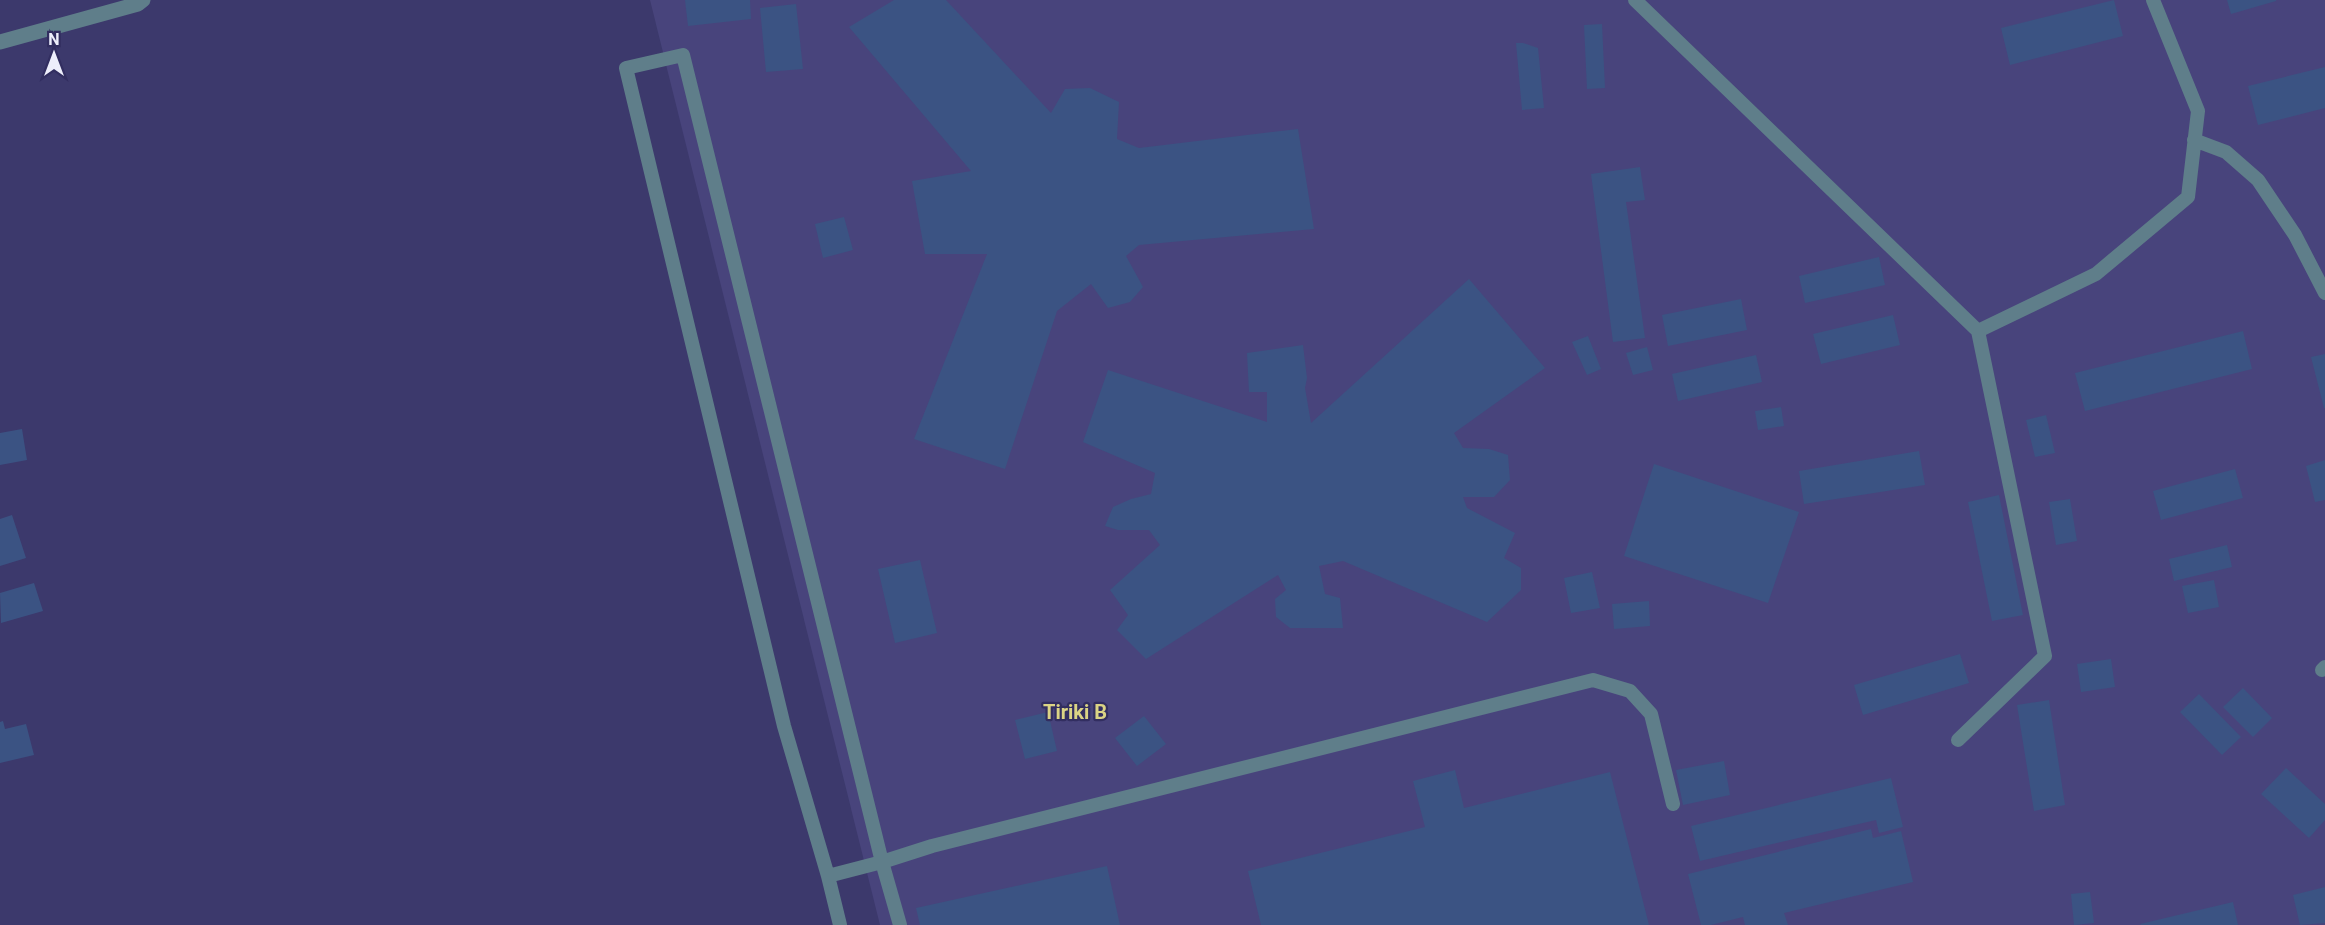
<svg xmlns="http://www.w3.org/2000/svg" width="2325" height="925" font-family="Roboto,sans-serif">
	<rect width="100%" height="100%" fill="#3c396c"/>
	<path fill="#48447c" d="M 650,0 L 2325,0 L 2325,925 L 880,925 Z"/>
	<path fill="#3b5383" d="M 685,0 L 750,0 L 751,19 L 688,26 Z
		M 894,0 L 946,0 L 1051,113 L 1065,89 L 1090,88 L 1119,102 L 1117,139 L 1139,148 L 1298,129 L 1314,229 L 1139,245 L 1126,256 L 1143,287 L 1130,302 L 1108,308 L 1091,284 L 1057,311 L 1005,469 L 914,439 L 987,254 L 925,254 L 912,181 L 971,171 L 849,27 Z
		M 2114,0 L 2123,36 L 2010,65 L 2001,28 Z
		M 2227,0 L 2276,0 L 2276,1 L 2231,14 Z
		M 796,4 L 803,69 L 766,72 L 760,8 Z
		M 1602,24 L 1605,88 L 1587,89 L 1584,25 Z
		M 1516,43 L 1523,43 L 1538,48 L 1544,108 L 1522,110 Z
		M 2325,67 L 2325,108 L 2258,125 L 2248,86 Z
		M 1640,167 L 1645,200 L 1626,202 L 1645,338 L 1613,342 L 1591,174 Z
		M 844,217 L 853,250 L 823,258 L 815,224 Z
		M 1879,257 L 1885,285 L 1805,303 L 1799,276 Z
		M 1469,279 L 1545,368 L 1454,433 L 1463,448 L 1489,449 L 1508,455 L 1510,480 L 1494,497 L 1463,497 L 1467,508 L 1515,533 L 1504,558 L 1521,568 L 1521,590 L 1487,622 L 1343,561 L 1319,566 L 1325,594 L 1340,598 L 1343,628 L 1290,628 L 1276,617 L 1275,599 L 1286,590 L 1278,575 L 1146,659 L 1117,630 L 1128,615 L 1110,590 L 1160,545 L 1149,530 L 1118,530 L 1105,526 L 1113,507 L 1131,499 L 1151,494 L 1155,473 L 1083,442 L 1108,370 L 1267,422 L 1267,392 L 1249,392 L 1247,353 L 1303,345 L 1307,378 L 1305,388 L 1311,423 Z
		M 1741,299 L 1747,330 L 1668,346 L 1662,315 Z
		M 1893,315 L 1900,345 L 1821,364 L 1813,334 Z
		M 2243,331 L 2252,369 L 2085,411 L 2075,373 Z
		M 1588,336 L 1601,369 L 1587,375 L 1572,342 Z
		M 1647,347 L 1653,370 L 1633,375 L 1626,353 Z
		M 2325,354 L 2325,408 L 2324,408 L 2311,357 Z
		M 1756,355 L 1762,382 L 1678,401 L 1672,374 Z
		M 1781,407 L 1784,426 L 1758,430 L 1755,411 Z
		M 2046,415 L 2055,453 L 2035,457 L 2026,420 Z
		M 22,429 L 27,460 L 0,465 L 0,433 Z
		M 1919,451 L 1925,485 L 1804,504 L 1799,471 Z
		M 2325,460 L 2325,500 L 2315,502 L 2306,466 Z
		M 1654,464 L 1799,512 L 1768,603 L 1624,556 Z
		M 2235,469 L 2243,498 L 2161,520 L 2153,491 Z
		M 1999,495 L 2023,615 L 1992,621 L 1968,502 Z
		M 2070,499 L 2077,541 L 2056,545 L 2049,502 Z
		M 12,515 L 26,558 L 0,566 L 0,519 Z
		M 2227,545 L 2232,567 L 2174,581 L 2169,559 Z
		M 920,560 L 937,633 L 895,643 L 878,569 Z
		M 1592,572 L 1600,608 L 1571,613 L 1564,578 Z
		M 2214,580 L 2219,607 L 2188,613 L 2182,586 Z
		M 34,583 L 43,611 L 1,623 L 0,593 Z
		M 1649,601 L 1650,626 L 1614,629 L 1612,604 Z
		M 1960,654 L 1969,683 L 1863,715 L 1854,685 Z
		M 2111,659 L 2115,687 L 2081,692 L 2077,664 Z
		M 2243,688 L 2272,718 L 2253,737 L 2223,707 Z
		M 2199,694 L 2241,737 L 2222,755 L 2180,712 Z
		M 2049,700 L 2065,805 L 2034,811 L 2017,705 Z
		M 1048,712 L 1057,751 L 1025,759 L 1015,720 Z
		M 1144,716 L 1166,744 L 1137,766 L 1115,738 Z
		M 3,721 L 5,729 L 26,724 L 34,755 L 0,763 L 0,722 Z
		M 1724,761 L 1730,795 L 1683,805 L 1676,770 Z
		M 2286,768 L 2325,804 L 2325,820 L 2309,838 L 2261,794 Z
		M 1455,770 L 1464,808 L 1610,772 L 1649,925 L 1261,925 L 1248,871 L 1425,827 L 1413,781 Z
		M 1891,778 L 1903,827 L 1879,833 L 1876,820 L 1700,861 L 1691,826 Z
		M 1871,829 L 1873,838 L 1901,831 L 1913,882 L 1784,913 L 1788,925 L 1745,925 L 1743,917 L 1711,925 L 1701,925 L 1688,874 Z
		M 1107,866 L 1120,925 L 920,925 L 916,908 Z
		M 2325,887 L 2325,923 L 2300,925 L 2293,895 Z
		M 2090,892 L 2094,923 L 2074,925 L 2071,894 Z
		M 2233,902 L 2238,925 L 2141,925 L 2140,924 Z"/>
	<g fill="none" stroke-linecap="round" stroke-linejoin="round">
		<path stroke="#5f7e8a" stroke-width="14" d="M 1635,0 L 1978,331 L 2045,656 L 1958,740
			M 683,55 L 882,862 L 828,876 L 784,726 L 626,68 Z
			M 2194,140 L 2226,152 L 2258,180 L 2295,235 L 2325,293
			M 1978,331 L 2096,274 L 2188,197 L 2198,111 L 2153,0
			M 2322,670 L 2325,667
			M 828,876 L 840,925
			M 900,925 L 882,862 L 932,846 L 1593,680 L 1630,691 L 1651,714 L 1673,804"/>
		<path stroke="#5f7e8a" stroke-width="15" d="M 0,42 L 138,4 L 143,0"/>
	</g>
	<g text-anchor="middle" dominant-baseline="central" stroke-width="4.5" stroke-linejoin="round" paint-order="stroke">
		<g font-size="20" font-weight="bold" fill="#dbd485" stroke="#322e60">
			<text x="1075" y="712">Tiriki B</text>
		</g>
	</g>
	<g transform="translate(54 54)" stroke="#322e60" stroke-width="4.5" paint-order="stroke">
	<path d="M0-4.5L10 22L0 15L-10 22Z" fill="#edeefb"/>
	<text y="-9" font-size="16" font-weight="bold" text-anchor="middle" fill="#edeefb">N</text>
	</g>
</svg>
